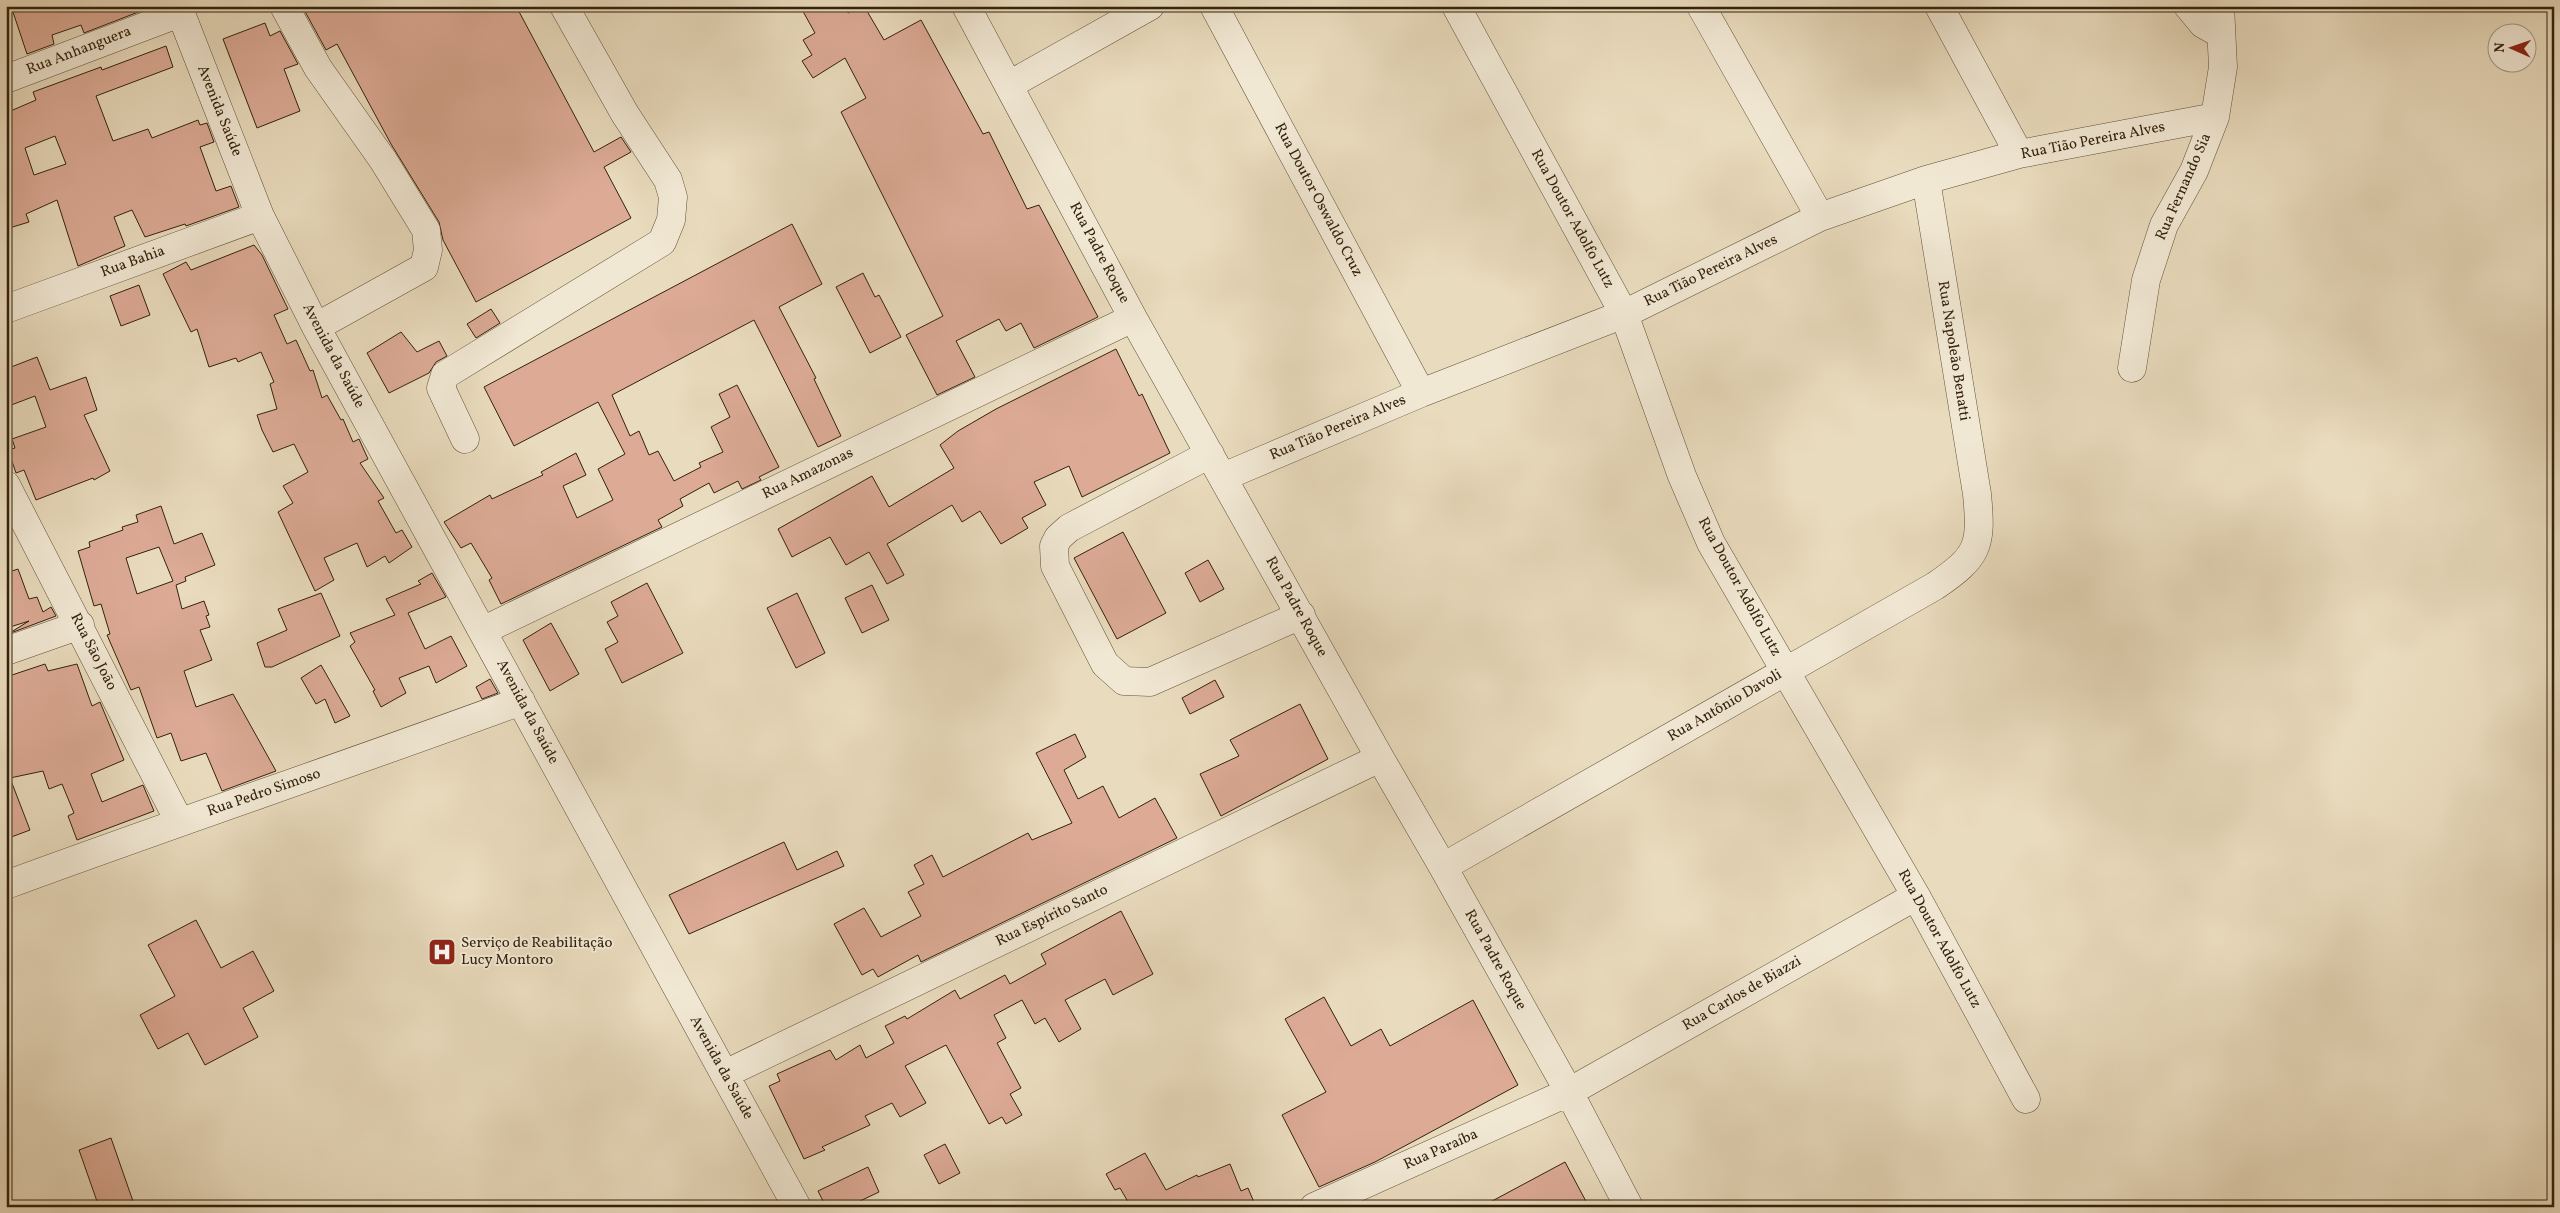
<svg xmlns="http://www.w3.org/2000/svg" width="2560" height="1213" font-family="Vollkorn,serif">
	<rect width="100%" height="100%" fill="#e9dbbd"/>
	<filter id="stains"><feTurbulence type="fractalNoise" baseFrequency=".004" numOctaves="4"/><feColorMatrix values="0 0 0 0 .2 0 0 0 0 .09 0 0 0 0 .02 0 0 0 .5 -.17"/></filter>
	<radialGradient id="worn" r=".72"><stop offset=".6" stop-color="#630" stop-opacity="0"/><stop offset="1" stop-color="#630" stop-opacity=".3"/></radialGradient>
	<path fill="#dcaa95" stroke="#33220c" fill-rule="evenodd" d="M 11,6 L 154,6 L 84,33 L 81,25 L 52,35 L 54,44 L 27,54 Z
		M 302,6 L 516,6 L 594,152 L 621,137 L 631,152 L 604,167 L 631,218 L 476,302 L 443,240 L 439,222 L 391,144 L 337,44 L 326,50 Z
		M 800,6 L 844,6 L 848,13 L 859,6 L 864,6 L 884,40 L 921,20 L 983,134 L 989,132 L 1027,209 L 1039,205 L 1098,317 L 1034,348 L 1021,323 L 1006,331 L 999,319 L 956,341 L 975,377 L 937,395 L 906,335 L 943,316 L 841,112 L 866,98 L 845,58 L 813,78 L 802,61 L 812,55 L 803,40 L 815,33 Z
		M 265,23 L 270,36 L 280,31 L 298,64 L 284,69 L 300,111 L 257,128 L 223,39 Z
		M 166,46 L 173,67 L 96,96 L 113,141 L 148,129 L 152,138 L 198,120 L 200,125 L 207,123 L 214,142 L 200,147 L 216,191 L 231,186 L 239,207 L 186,226 L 185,224 L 145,237 L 132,210 L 114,217 L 125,246 L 78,266 L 57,200 L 26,214 L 29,222 L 6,229 L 6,113 L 36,100 L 33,92 L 101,67 L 102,70 ZM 55,136 L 66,164 L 34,175 L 25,148 Z
		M 792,224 L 822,284 L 779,307 L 816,378 L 814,379 L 841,436 L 818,447 L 754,320 L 612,395 L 630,436 L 639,431 L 649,455 L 658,451 L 674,481 L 701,467 L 699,463 L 723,452 L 711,427 L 730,417 L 719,394 L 737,385 L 779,467 L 759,477 L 761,480 L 742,489 L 738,481 L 714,493 L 709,483 L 680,499 L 683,506 L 658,520 L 662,527 L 501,604 L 489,580 L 492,578 L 471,543 L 461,548 L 444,522 L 490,495 L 492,499 L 543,475 L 541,472 L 576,453 L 586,475 L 563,486 L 577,518 L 613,500 L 598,469 L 625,454 L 598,402 L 514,446 L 484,387 Z
		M 254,245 L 262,255 L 288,309 L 274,315 L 287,344 L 296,340 L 310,371 L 313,370 L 322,398 L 327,395 L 341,420 L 343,419 L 353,442 L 359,439 L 368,459 L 360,463 L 384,498 L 378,501 L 396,533 L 402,530 L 412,547 L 389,563 L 385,556 L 367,567 L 357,543 L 324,558 L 334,580 L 315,591 L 278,512 L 293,503 L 283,486 L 308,472 L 294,444 L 273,452 L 262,430 L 257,415 L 277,409 L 270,384 L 274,382 L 261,352 L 238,362 L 236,358 L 209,367 L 197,329 L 191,332 L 163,274 L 186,262 L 191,270 Z
		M 863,273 L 875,297 L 879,295 L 901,337 L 870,353 L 836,287 Z
		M 139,285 L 150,315 L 121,326 L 110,296 Z
		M 491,309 L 500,323 L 476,338 L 467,324 Z
		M 401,332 L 417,352 L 439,341 L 447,356 L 436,362 L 429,373 L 389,393 L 367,353 Z
		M 1116,349 L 1139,396 L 1142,394 L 1170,453 L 1082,497 L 1069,466 L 1034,482 L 1046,505 L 1022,518 L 1028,528 L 1001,544 L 980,511 L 962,522 L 952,505 L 887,544 L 904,575 L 887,584 L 869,552 L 846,565 L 830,537 L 792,557 L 778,529 L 872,476 L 889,507 L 954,468 L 940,445 L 958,431 L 996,409 Z
		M 37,357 L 50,390 L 86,377 L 97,410 L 84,415 L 110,471 L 94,480 L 93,478 L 36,500 L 24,470 L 16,473 L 8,450 L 15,448 L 12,439 L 46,427 L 35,396 L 6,407 L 6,369 Z
		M 161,506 L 174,544 L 202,533 L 215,565 L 185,577 L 186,581 L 176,585 L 182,609 L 204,601 L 209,615 L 206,616 L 210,627 L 200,630 L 212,660 L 184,671 L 196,707 L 233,694 L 276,771 L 222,791 L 206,753 L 181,761 L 171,733 L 157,738 L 139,687 L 131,690 L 107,635 L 110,634 L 101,604 L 94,606 L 78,551 L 90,547 L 89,542 L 123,530 L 122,527 L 138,522 L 136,515 ZM 159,547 L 173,581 L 137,594 L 126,558 Z
		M 1123,532 L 1166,613 L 1117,639 L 1074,558 Z
		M 1208,560 L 1224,589 L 1200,602 L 1185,573 Z
		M 18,569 L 29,599 L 37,597 L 43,612 L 51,607 L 56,616 L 8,634 L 29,621 L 10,627 L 6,614 L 6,573 Z
		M 432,573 L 446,597 L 408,613 L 425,649 L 451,636 L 467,666 L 436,683 L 429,666 L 399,678 L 406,693 L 381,707 L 373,691 L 375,690 L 350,646 L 355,642 L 350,633 L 395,615 L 386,599 L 421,584 L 418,581 Z
		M 647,583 L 683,653 L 622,683 L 605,649 L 618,642 L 607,622 L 618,616 L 611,602 Z
		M 872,585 L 889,620 L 862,633 L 845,598 Z
		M 321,593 L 340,636 L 272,667 L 265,667 L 257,643 L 287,630 L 278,609 Z
		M 797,593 L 825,653 L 796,668 L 767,608 Z
		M 551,623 L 579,674 L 550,691 L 523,640 Z
		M 45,664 L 48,671 L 77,664 L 92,706 L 100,702 L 124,760 L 91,774 L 102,802 L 143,785 L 154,811 L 77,840 L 68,816 L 74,813 L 62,784 L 49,789 L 43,771 L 10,778 L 30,830 L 6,839 L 6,677 Z
		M 321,665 L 350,716 L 335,723 L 325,699 L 316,704 L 301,678 Z
		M 490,679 L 498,693 L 482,699 L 476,687 Z
		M 1215,680 L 1224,697 L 1190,714 L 1182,698 Z
		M 1300,704 L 1328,759 L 1221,816 L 1200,774 L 1239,756 L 1230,740 Z
		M 1075,734 L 1086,757 L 1064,770 L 1078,799 L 1103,786 L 1119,818 L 1155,798 L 1177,838 L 921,962 L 918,955 L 878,977 L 873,969 L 862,975 L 834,924 L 864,908 L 881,937 L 921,916 L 908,892 L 924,884 L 914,865 L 932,855 L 943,877 L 1028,833 L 1032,840 L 1072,823 L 1036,753 Z
		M 784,842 L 797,870 L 837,851 L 844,866 L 689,934 L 669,895 Z
		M 1121,911 L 1153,974 L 1113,995 L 1105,979 L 1065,1000 L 1081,1029 L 1059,1042 L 1045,1018 L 1035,1024 L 1022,1000 L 994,1015 L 1006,1038 L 997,1043 L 1021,1088 L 1010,1094 L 1022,1115 L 1006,1124 L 1002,1117 L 989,1124 L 946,1045 L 905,1066 L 926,1103 L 900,1117 L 892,1103 L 865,1116 L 870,1125 L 822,1147 L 825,1150 L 804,1159 L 769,1086 L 780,1081 L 777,1074 L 830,1050 L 836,1060 L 860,1045 L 866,1058 L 894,1043 L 885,1026 L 905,1016 L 907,1019 L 955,990 L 960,999 L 1005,975 L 1010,984 L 1046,964 L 1041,954 Z
		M 196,920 L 221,968 L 253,951 L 274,991 L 243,1008 L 258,1037 L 205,1065 L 188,1033 L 158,1049 L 140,1015 L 175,996 L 148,945 Z
		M 1324,997 L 1351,1046 L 1381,1029 L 1390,1046 L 1473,1000 L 1518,1085 L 1375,1162 L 1319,1187 L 1282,1115 L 1326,1092 L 1285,1019 Z
		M 111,1138 L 135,1207 L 99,1207 L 79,1150 Z
		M 945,1144 L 960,1173 L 939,1184 L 924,1155 Z
		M 1145,1153 L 1166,1190 L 1197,1175 L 1198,1177 L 1230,1164 L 1241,1191 L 1248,1188 L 1256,1207 L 1131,1207 L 1120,1188 L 1115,1190 L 1106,1174 Z
		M 1565,1162 L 1589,1207 L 1481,1207 Z
		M 868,1167 L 879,1192 L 860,1201 L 862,1207 L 826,1207 L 818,1191 Z"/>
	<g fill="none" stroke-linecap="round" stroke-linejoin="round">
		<defs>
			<path id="minor" d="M 178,6 L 260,216 L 316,327 L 797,1207
				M 284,6 L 318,68 L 383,160 L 426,230 L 428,250 L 424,267 L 316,327
				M 966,6 L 1133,318 L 1380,758 L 1443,867 L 1569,1092 L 1629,1207
				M 1214,6 L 1421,393
				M 1456,6 L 1624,314 L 1682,476 L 1711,543 L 1916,896 L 2026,1099
				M 1701,6 L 1820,217
				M 1939,6 L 2019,154
				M 2188,6 L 2203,24 L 2221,34
				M 6,79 L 180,13
				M 1009,85 L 1150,6
				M 6,309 L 260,216
				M 2132,368 L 2146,280 L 2164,225 L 2194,171 L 2215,117 L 2223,67 L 2220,6
				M 465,439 L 441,388 L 445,375 L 662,242 L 671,220 L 673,197 L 668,180 L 625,114 L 564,6
				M 1210,454 L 1069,528 L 1058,538 L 1054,546 L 1055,566 L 1105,664 L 1124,681 L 1150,682 L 1301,615
				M 1223,477 L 1421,393 L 1624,314 L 1820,217 L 1926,180 L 2019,154 L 2215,117
				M 6,485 L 179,821
				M 484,630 L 1133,318
				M 6,651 L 80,625
				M 1443,867 L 1935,586 C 1979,556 1982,546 1977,494 L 1926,180
				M 6,885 C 177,822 350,764 521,701
				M 725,1074 L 1380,758
				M 1314,1207 L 1569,1092 L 1916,896"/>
		</defs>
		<use href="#minor" stroke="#605038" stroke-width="29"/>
		<use href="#minor" stroke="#f1e8d4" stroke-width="28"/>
	</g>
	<defs>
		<symbol id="hospital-square" viewBox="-11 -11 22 22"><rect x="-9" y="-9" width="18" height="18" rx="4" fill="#8f2418" stroke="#f1e8d4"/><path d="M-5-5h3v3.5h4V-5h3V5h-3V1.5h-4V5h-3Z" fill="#fff"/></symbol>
	</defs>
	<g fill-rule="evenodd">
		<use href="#hospital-square" x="426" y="936" width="32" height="32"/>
	</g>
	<g text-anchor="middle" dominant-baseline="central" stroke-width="4" stroke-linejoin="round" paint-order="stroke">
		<g font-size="15" fill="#33220c" stroke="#f1e8d4">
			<text transform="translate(79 51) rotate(-21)">Rua Anhanguera</text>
			<text transform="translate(219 111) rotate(68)">Avenida Saúde</text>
			<text transform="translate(2093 141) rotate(-11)">Rua Tião Pereira Alves</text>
			<text transform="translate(2184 187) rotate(-66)">Rua Fernando Sia</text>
			<text transform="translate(1318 200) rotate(62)">Rua Doutor Oswaldo Cruz</text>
			<text transform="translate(1572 219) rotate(61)">Rua Doutor Adolfo Lutz</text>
			<text transform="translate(1099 253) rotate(62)">Rua Padre Roque</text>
			<text transform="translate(133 262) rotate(-20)">Rua Bahia</text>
			<text transform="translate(1711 271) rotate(-26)">Rua Tião Pereira Alves</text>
			<text transform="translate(1953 351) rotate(81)">Rua Napoleão Benatti</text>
			<text transform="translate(333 356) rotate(62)">Avenida da Saúde</text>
			<text transform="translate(1338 428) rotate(-23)">Rua Tião Pereira Alves</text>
			<text transform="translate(808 474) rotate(-26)">Rua Amazonas</text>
			<text transform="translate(1739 587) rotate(61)">Rua Doutor Adolfo Lutz</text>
			<text transform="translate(1296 607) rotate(61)">Rua Padre Roque</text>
			<text transform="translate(93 652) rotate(63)">Rua São João</text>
			<text transform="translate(1725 706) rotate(-30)">Rua Antônio Davoli</text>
			<text transform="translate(527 712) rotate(62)">Avenida da Saúde</text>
			<text transform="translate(264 793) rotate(-19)">Rua Pedro Simoso</text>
			<text transform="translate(1052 916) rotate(-26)">Rua Espírito Santo</text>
			<text transform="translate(1939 939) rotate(61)">Rua Doutor Adolfo Lutz</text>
			<text transform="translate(1495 960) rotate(61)">Rua Padre Roque</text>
			<text transform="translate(1742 994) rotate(-30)">Rua Carlos de Biazzi</text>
			<text transform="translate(721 1068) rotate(61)">Avenida da Saúde</text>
			<text transform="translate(1441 1150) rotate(-24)">Rua Paraíba</text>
		</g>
		<g font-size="15" fill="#33220c" stroke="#f1e8d4" text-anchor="start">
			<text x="461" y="943">Serviço de Reabilitação<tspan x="461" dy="17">Lucy Montoro</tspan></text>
		</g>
	</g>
	<rect width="2560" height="1213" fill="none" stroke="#e9dbbd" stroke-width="25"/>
	<rect x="8" y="8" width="2545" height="1198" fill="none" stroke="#33220c" stroke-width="2.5"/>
	<rect x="12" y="12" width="2535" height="1188" fill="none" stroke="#33220c"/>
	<g transform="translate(2512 48) rotate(272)"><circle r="24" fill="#f1e8d4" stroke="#a59984"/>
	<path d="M0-4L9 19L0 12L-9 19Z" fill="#8f2418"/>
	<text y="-8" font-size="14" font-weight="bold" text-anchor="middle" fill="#33220c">N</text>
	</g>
	<rect width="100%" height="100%" filter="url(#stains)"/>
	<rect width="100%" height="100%" fill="url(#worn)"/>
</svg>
